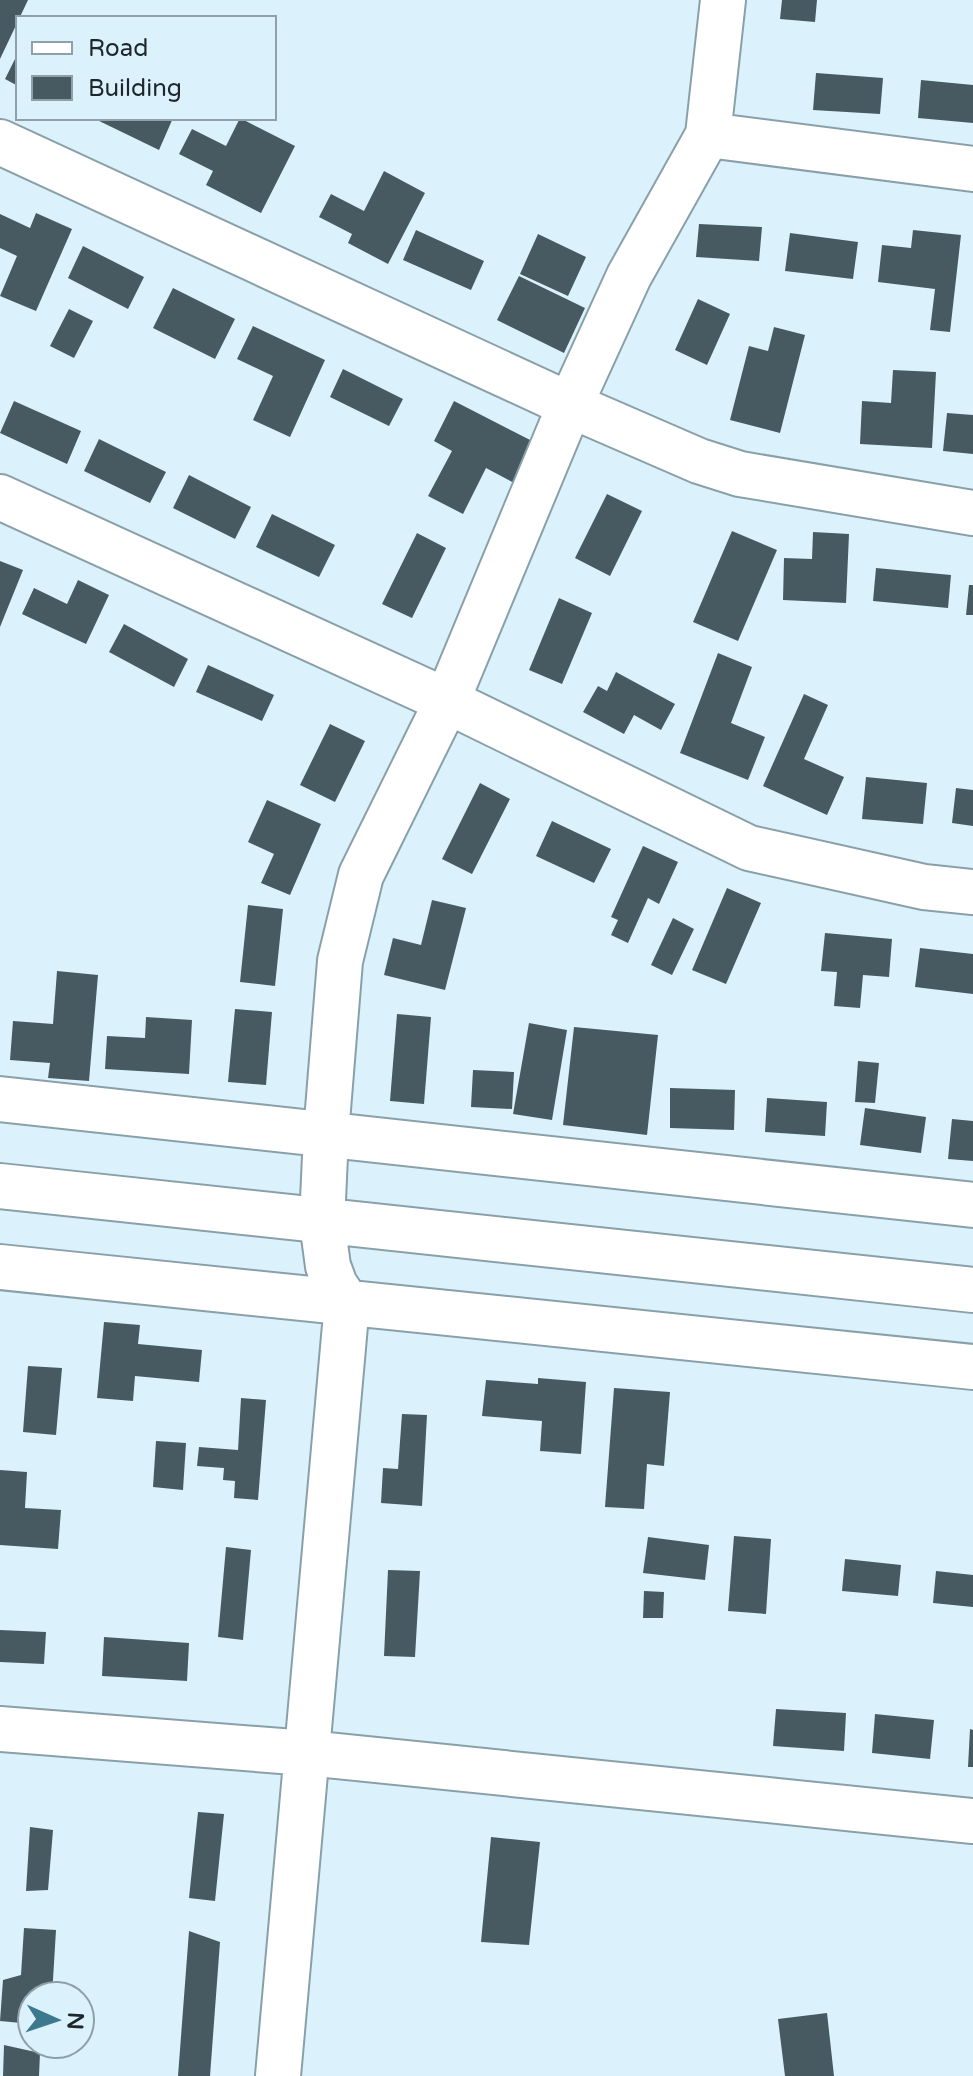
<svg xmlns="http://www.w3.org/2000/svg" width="973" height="2076" font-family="'Varela Round',sans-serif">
	<rect width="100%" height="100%" fill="#dbf2fc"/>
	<path fill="#475a62" d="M 0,0 L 28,0 L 0,59 Z
		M 782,0 L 817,0 L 815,22 L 780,19 Z
		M 18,53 L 18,86 L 5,79 Z
		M 816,73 L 883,78 L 880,114 L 813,110 Z
		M 921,80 L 973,85 L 973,123 L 918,118 Z
		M 93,118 L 173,118 L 159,150 Z
		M 240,118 L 295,146 L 261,213 L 206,185 L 213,171 L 179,154 L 192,129 L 226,146 Z
		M 384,171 L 425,193 L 388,264 L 348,243 L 352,234 L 319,217 L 331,194 L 364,211 Z
		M 36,213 L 72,229 L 36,311 L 0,296 L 17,256 L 0,248 L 0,214 L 30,228 Z
		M 699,224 L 762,227 L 759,261 L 696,257 Z
		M 416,230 L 484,261 L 471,290 L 403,260 Z
		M 913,230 L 961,235 L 950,332 L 930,330 L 935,289 L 878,282 L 882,245 L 911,248 Z
		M 790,233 L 858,242 L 853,279 L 785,271 Z
		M 538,234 L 586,257 L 568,296 L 520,274 Z
		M 83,246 L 144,277 L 128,309 L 68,278 Z
		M 519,276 L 585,308 L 564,353 L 497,320 Z
		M 173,288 L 235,319 L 215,359 L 153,328 Z
		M 698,299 L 730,314 L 707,365 L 675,350 Z
		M 69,309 L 93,321 L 74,358 L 50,346 Z
		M 253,326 L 325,360 L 290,437 L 253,420 L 273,376 L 237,359 Z
		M 774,327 L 805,335 L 780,433 L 730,420 L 749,346 L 768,351 Z
		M 343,369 L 403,399 L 389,426 L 330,397 Z
		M 893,370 L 936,372 L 932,448 L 860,444 L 862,401 L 891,403 Z
		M 14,401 L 81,431 L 67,464 L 0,433 Z
		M 454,401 L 538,444 L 516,484 L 486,468 L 463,514 L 428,496 L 452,451 L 434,441 Z
		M 947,413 L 973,415 L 973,454 L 943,451 Z
		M 99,439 L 166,472 L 150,503 L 84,471 Z
		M 189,475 L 251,507 L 235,539 L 173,508 Z
		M 607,494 L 642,511 L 610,576 L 575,558 Z
		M 272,514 L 335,545 L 319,577 L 256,547 Z
		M 732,531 L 777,550 L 738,641 L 693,622 Z
		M 813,532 L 849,534 L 846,603 L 783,600 L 784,558 L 812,559 Z
		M 417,533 L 446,548 L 412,618 L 382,604 Z
		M 0,561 L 23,570 L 0,627 Z
		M 876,568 L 951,575 L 948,608 L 873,601 Z
		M 78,580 L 109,595 L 86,644 L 22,614 L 34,588 L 67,604 Z
		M 969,585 L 973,585 L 973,615 L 966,615 Z
		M 559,598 L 592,613 L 562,684 L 529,670 Z
		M 124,624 L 188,659 L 174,687 L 109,652 Z
		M 718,653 L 752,667 L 731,723 L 765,737 L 748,780 L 680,753 Z
		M 208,665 L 274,695 L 262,721 L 196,692 Z
		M 616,672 L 675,704 L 661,730 L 634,715 L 624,734 L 583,712 L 598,686 L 607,691 Z
		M 804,694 L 828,705 L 804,759 L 844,777 L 827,815 L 763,786 Z
		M 330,724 L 365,741 L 335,802 L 300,785 Z
		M 866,777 L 927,783 L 923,824 L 862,819 Z
		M 480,783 L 510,799 L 472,874 L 442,859 Z
		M 956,788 L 973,790 L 973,826 L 952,823 Z
		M 267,800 L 321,824 L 290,895 L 261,883 L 274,854 L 248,842 Z
		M 552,821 L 611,849 L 594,883 L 536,856 Z
		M 643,846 L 678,862 L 659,904 L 648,898 L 628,943 L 611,935 L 618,920 L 611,917 Z
		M 727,888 L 761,903 L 726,984 L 692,970 Z
		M 432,900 L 466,908 L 445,990 L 384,975 L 393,938 L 421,945 Z
		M 248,905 L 283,909 L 275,986 L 240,982 Z
		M 673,918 L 694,929 L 672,975 L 651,965 Z
		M 825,933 L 892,939 L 889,977 L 863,975 L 860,1008 L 834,1006 L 837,972 L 821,971 Z
		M 920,948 L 973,954 L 973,994 L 915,987 Z
		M 57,971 L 98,975 L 89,1081 L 48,1078 L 50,1063 L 10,1060 L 13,1021 L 53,1024 Z
		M 235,1009 L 272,1012 L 266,1085 L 228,1082 Z
		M 397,1014 L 431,1017 L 424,1104 L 390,1101 Z
		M 146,1017 L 192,1020 L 189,1074 L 105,1069 L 107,1036 L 145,1038 Z
		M 529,1023 L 567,1030 L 552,1120 L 513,1114 Z
		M 574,1027 L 658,1035 L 647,1135 L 563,1125 Z
		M 858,1061 L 879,1063 L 875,1103 L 855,1102 Z
		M 473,1070 L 514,1072 L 512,1109 L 471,1107 Z
		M 670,1088 L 735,1090 L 734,1130 L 670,1128 Z
		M 767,1098 L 827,1102 L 825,1136 L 765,1132 Z
		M 865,1108 L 926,1117 L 921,1153 L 860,1145 Z
		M 952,1119 L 973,1121 L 973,1161 L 948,1159 Z
		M 104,1322 L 140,1325 L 138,1344 L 202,1350 L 199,1382 L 135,1376 L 133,1401 L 97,1398 Z
		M 28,1366 L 62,1368 L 56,1435 L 23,1432 Z
		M 538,1378 L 586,1382 L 581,1454 L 540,1451 L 542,1421 L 482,1416 L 486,1380 L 538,1384 Z
		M 614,1388 L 670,1392 L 664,1466 L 647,1464 L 644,1509 L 605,1507 Z
		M 241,1398 L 266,1400 L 258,1500 L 234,1498 L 235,1481 L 223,1480 L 224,1468 L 197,1466 L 199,1447 L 238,1450 Z
		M 402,1414 L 427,1415 L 422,1506 L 381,1503 L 383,1468 L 398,1469 Z
		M 156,1441 L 186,1443 L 183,1490 L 153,1487 Z
		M 0,1470 L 27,1472 L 25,1508 L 61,1510 L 58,1549 L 0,1545 Z
		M 734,1536 L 771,1539 L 766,1614 L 728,1611 Z
		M 648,1537 L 709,1545 L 705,1580 L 643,1573 Z
		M 226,1547 L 251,1550 L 243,1640 L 218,1637 Z
		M 845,1559 L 901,1565 L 898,1596 L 842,1591 Z
		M 388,1570 L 420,1571 L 415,1657 L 384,1656 Z
		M 936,1571 L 973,1575 L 973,1607 L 933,1603 Z
		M 644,1591 L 664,1592 L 663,1618 L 643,1618 Z
		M 0,1630 L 46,1632 L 44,1664 L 0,1662 Z
		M 104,1637 L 189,1643 L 187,1681 L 102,1676 Z
		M 776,1709 L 846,1713 L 844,1751 L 773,1746 Z
		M 875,1714 L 934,1720 L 930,1759 L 872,1753 Z
		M 970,1729 L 973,1730 L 973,1767 L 968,1767 Z
		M 198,1812 L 224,1814 L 215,1901 L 189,1898 Z
		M 30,1827 L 53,1830 L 48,1890 L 26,1891 Z
		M 491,1837 L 540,1842 L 529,1945 L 481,1942 Z
		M 24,1928 L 56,1930 L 52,1996 L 32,1996 L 32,2024 L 0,2021 L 3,1980 L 21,1975 Z
		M 189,1931 L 220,1942 L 210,2076 L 178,2076 Z
		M 827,2013 L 834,2076 L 785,2076 L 778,2019 Z
		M 4,2045 L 40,2053 L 39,2076 L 3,2076 Z"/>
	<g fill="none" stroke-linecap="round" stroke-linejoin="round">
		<defs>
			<path id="minor" d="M 708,135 L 973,169
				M 0,142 L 570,405 L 699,461 L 740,474 L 973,513
				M 0,497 L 447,701 L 749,848 L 924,887 L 973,892
				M 0,1099 L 973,1205
				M 0,1186 L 973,1290
				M 0,1267 L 973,1367
				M 0,1729 L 307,1753 L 973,1821
				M 278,2076 L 347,1303 L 335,1285 L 328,1266 L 322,1222 L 326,1134 L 340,961 L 361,875 L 447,701 L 570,405 L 629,276 L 708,135 L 723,0"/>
		</defs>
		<use href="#minor" stroke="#8aa0a9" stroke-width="48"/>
		<use href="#minor" stroke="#fff" stroke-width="44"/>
	</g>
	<rect x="16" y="16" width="260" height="104" fill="#dbf2fc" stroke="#8fa0a8" stroke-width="2"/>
	<rect x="32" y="42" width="40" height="12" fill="#ffffff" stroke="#8fa0a8" stroke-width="2"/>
	<text x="88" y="56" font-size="24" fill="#1e262a">Road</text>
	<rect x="32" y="76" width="40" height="24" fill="#475a62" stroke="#8fa0a8" stroke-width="2"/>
	<text x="88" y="96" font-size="24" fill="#1e262a">Building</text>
	<g transform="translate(56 2020) rotate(93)"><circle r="38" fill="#dbf2fc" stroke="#8fa0a8" stroke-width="2"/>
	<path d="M0-6L14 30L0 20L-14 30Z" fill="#3c798f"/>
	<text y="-12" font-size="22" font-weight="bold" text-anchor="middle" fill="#1e262a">N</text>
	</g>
</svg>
